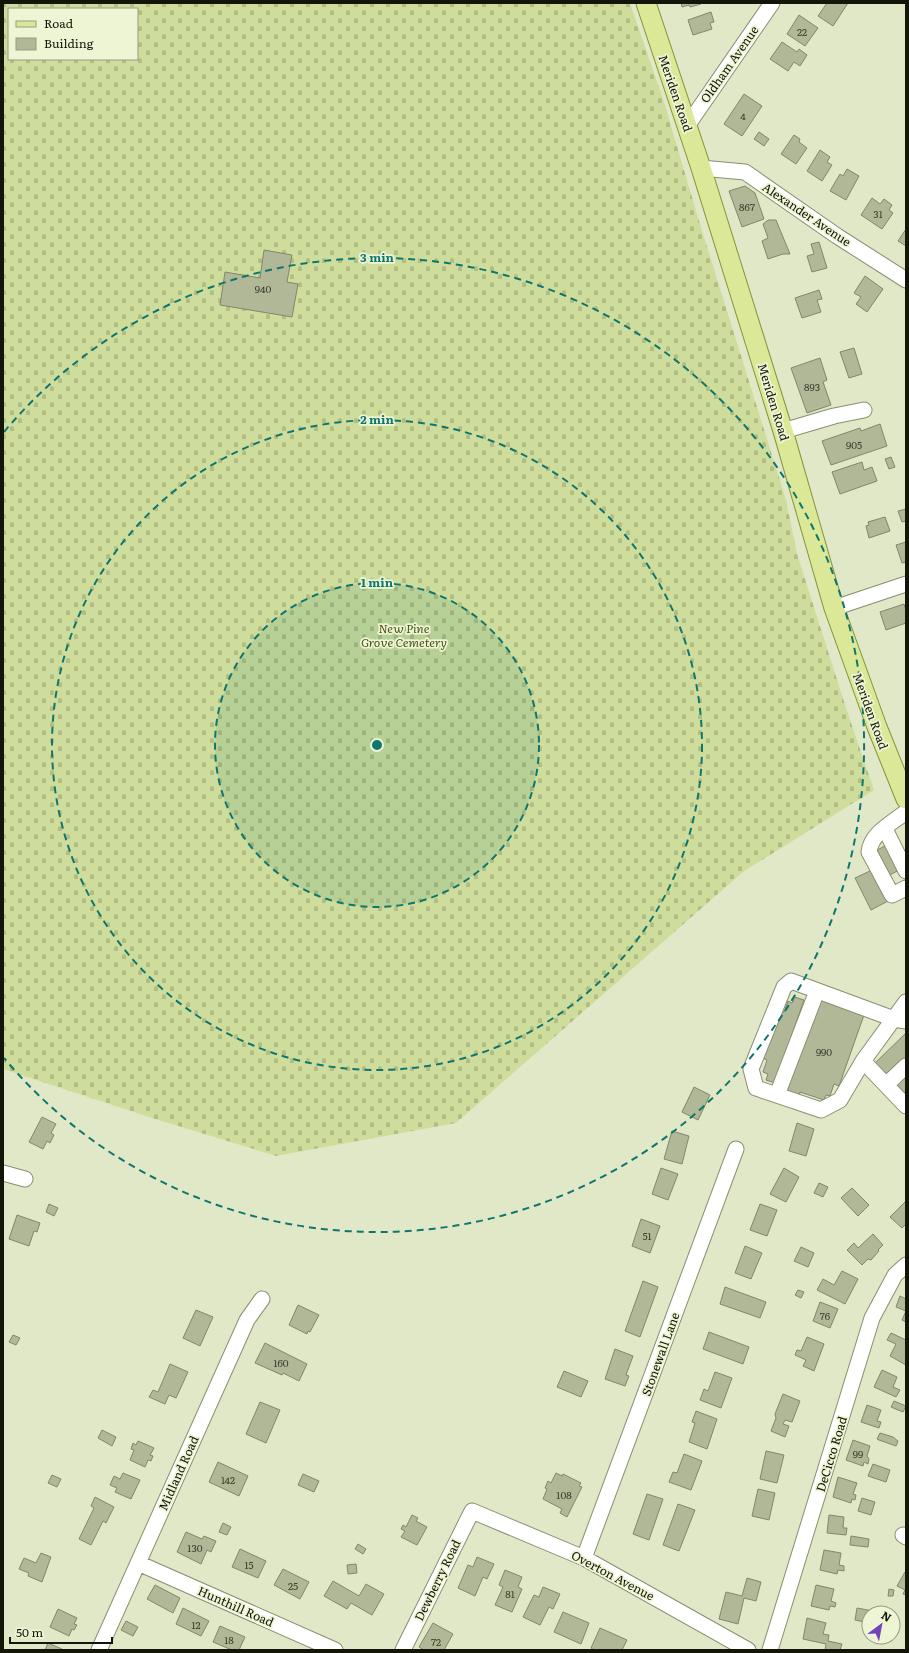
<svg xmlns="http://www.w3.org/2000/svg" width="909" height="1653" font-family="Literata,serif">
	<defs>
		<pattern id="cemetery-stones" width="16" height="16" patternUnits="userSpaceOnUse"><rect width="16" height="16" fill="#cfdd9c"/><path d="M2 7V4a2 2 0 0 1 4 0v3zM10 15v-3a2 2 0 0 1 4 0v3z" fill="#b1bd85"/></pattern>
	</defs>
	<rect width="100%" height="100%" fill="#e0e8c7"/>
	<path fill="url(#cemetery-stones)" fill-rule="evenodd" d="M 3,3 L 630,3 L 664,102 L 699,221 L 786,500 L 797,554 L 847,711 L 874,790 L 743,872 L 456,1123 L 276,1156 L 152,1118 L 3,1069 ZM 9,9 L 137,9 L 137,59 L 9,59 Z"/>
	<path fill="#b1b898" stroke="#818769" d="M 681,3 L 701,3 L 701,4 L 690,7 L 689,5 L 682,7 Z
		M 827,3 L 848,3 L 833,26 L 818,16 Z
		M 711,12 L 714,22 L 710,23 L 712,29 L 693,35 L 688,20 Z
		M 799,15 L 818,28 L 805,46 L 787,34 Z
		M 782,42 L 797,52 L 799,49 L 807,55 L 800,66 L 794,62 L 788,71 L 770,59 Z
		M 744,94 L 762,106 L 742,136 L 724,124 Z
		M 759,132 L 769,139 L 764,146 L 754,139 Z
		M 794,135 L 800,139 L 799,142 L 807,148 L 796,164 L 781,154 Z
		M 820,150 L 830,157 L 827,162 L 832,165 L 822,181 L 807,171 Z
		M 847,169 L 859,176 L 846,200 L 830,191 L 840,174 L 843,176 Z
		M 745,186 L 755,193 L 764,219 L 742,227 L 729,191 Z
		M 872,198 L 880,204 L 884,199 L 892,205 L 889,210 L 893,213 L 882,229 L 861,215 Z
		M 768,220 L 776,220 L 790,254 L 783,254 L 768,259 L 762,241 L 768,238 L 763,224 Z
		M 906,229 L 906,246 L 898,241 Z
		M 819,242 L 827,268 L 812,272 L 807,256 L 814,254 L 811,244 Z
		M 264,250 L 292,255 L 287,282 L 298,284 L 292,317 L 220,305 L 225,272 L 260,278 Z
		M 865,276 L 883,289 L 867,312 L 856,304 L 861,297 L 854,293 Z
		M 819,290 L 822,299 L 817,300 L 821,312 L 802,318 L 795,298 Z
		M 854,348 L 862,374 L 849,378 L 840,352 Z
		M 820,358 L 827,380 L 823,382 L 831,405 L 807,413 L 791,368 Z
		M 880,424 L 887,446 L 831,465 L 822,441 L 860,428 L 861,431 Z
		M 891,457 L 895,467 L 889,469 L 885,459 Z
		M 862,462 L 864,470 L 872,467 L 877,481 L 840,494 L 832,472 Z
		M 906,509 L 906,521 L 902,522 L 898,511 Z
		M 885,517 L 890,531 L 869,538 L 866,526 L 869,525 L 868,522 Z
		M 906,542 L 906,562 L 902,563 L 896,545 Z
		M 904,604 L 906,610 L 906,623 L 886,630 L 880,612 Z
		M 888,844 L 901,869 L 886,877 L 874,852 Z
		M 872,870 L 888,901 L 871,910 L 855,878 Z
		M 795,997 L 804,1000 L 775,1083 L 766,1080 L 768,1074 L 763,1072 L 767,1060 L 763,1058 L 779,1011 L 784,1012 L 788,1001 L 792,1003 Z
		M 817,999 L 864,1015 L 839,1086 L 834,1084 L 830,1096 L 826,1095 L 824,1100 L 800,1092 L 799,1098 L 784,1092 Z
		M 906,1033 L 906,1061 L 887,1079 L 873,1065 Z
		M 906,1077 L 906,1099 L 895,1087 Z
		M 694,1087 L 710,1095 L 698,1120 L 682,1112 Z
		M 42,1117 L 56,1124 L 51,1133 L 54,1135 L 50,1143 L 47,1141 L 43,1149 L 29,1142 Z
		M 797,1123 L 814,1129 L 806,1156 L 789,1151 Z
		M 672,1131 L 689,1136 L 682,1164 L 664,1159 Z
		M 661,1168 L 678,1174 L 668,1200 L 652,1194 Z
		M 784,1168 L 799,1177 L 786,1202 L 770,1194 Z
		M 819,1183 L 828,1187 L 823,1197 L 814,1193 Z
		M 852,1188 L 869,1205 L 858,1216 L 841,1198 Z
		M 905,1202 L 906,1204 L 906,1224 L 902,1228 L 890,1217 Z
		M 49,1204 L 58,1208 L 54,1216 L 46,1212 Z
		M 760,1204 L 777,1210 L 767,1236 L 750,1230 Z
		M 17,1215 L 40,1223 L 37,1232 L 34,1231 L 29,1246 L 9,1239 Z
		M 641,1219 L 660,1226 L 650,1253 L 632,1246 Z
		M 873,1234 L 883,1245 L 878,1250 L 879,1251 L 871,1260 L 868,1259 L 862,1265 L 847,1250 L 854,1243 L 858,1248 Z
		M 745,1246 L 762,1253 L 751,1279 L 735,1273 Z
		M 801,1247 L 814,1253 L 808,1267 L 794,1261 Z
		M 842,1271 L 858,1279 L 845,1304 L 817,1290 L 823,1279 L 834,1285 Z
		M 643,1281 L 658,1287 L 640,1337 L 625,1331 Z
		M 725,1287 L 766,1302 L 760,1318 L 720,1304 Z
		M 798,1290 L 804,1292 L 801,1298 L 795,1295 Z
		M 900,1296 L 906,1299 L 906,1322 L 902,1320 L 906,1311 L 896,1307 Z
		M 820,1302 L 838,1309 L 830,1328 L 813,1321 Z
		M 298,1305 L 319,1315 L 310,1332 L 308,1331 L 307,1334 L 289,1325 Z
		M 196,1310 L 213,1317 L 200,1346 L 183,1338 Z
		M 709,1332 L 749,1347 L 743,1364 L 703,1349 Z
		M 891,1333 L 906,1340 L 906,1365 L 890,1356 L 896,1344 L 887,1340 Z
		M 13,1335 L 20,1338 L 16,1345 L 9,1342 Z
		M 807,1337 L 824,1344 L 814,1371 L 803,1366 L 806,1360 L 795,1355 L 797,1350 L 801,1351 Z
		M 265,1343 L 307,1364 L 299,1381 L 283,1373 L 282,1375 L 255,1363 Z
		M 615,1349 L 633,1356 L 626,1375 L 629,1376 L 625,1386 L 605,1379 Z
		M 170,1364 L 188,1372 L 176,1398 L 169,1395 L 165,1404 L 149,1397 L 153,1390 L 158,1392 Z
		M 882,1370 L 897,1377 L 893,1387 L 900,1390 L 896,1397 L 874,1387 Z
		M 564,1371 L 588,1381 L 581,1397 L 557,1387 Z
		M 715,1372 L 732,1378 L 721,1408 L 700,1400 L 704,1389 L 708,1391 Z
		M 783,1394 L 800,1401 L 792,1422 L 785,1420 L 783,1424 L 789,1426 L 785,1437 L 771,1431 L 776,1418 L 775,1414 Z
		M 894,1401 L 906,1406 L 903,1412 L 891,1407 Z
		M 260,1402 L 280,1410 L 266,1443 L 246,1434 Z
		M 867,1405 L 881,1410 L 877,1421 L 881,1422 L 879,1428 L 861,1422 Z
		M 696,1411 L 717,1419 L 707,1449 L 689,1442 L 695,1423 L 692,1422 Z
		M 102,1430 L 116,1437 L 112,1446 L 98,1438 Z
		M 880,1433 L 893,1437 L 898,1441 L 896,1446 L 879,1440 L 877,1439 Z
		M 853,1440 L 870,1446 L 867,1456 L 869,1459 L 868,1464 L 864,1462 L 863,1466 L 846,1460 Z
		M 138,1441 L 154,1448 L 150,1455 L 153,1456 L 151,1461 L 148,1460 L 145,1467 L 130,1460 L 134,1450 L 131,1449 L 133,1443 L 136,1445 Z
		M 766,1451 L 784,1455 L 777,1483 L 760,1479 Z
		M 684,1454 L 702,1461 L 691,1490 L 669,1482 L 673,1472 L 677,1473 Z
		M 218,1462 L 248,1476 L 239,1496 L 209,1482 Z
		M 873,1464 L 890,1470 L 886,1482 L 868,1476 Z
		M 123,1473 L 140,1480 L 131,1499 L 115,1492 L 117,1488 L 110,1485 L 114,1476 L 120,1479 Z
		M 556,1473 L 562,1476 L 563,1474 L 581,1483 L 579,1486 L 582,1487 L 567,1517 L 560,1513 L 562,1509 L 543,1499 L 547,1489 L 545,1488 L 548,1481 L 551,1483 Z
		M 303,1474 L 319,1481 L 314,1492 L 298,1485 Z
		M 52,1475 L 61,1479 L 57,1487 L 48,1483 Z
		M 838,1477 L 857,1483 L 853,1494 L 856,1495 L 855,1500 L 852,1499 L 851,1503 L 833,1497 Z
		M 758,1489 L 775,1493 L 769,1520 L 752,1516 Z
		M 647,1494 L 663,1499 L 649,1540 L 633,1534 Z
		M 95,1497 L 114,1507 L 106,1523 L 103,1521 L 91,1545 L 79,1539 L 94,1508 L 91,1506 Z
		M 862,1498 L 875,1502 L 871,1515 L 858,1511 Z
		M 678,1504 L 695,1510 L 679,1551 L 663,1545 Z
		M 412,1515 L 418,1518 L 416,1521 L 427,1527 L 417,1545 L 401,1537 L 405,1531 L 401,1529 L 403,1525 L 406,1527 Z
		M 829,1515 L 844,1517 L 843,1528 L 847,1528 L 846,1535 L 827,1533 Z
		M 223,1523 L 231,1527 L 227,1535 L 219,1532 Z
		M 186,1532 L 202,1539 L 204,1536 L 216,1541 L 211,1552 L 207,1550 L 201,1564 L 177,1552 Z
		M 851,1536 L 869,1539 L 868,1547 L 850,1545 Z
		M 358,1544 L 366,1549 L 363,1554 L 355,1549 Z
		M 240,1549 L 266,1561 L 258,1578 L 232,1567 Z
		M 824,1550 L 841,1553 L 839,1565 L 844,1566 L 844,1571 L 838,1570 L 837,1574 L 820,1570 Z
		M 41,1553 L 51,1557 L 42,1582 L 28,1576 L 29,1573 L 19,1569 L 24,1558 L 36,1563 Z
		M 477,1557 L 494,1564 L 487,1579 L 483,1577 L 475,1596 L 458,1588 L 468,1565 L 473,1567 Z
		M 356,1564 L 357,1573 L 348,1574 L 347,1565 Z
		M 283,1569 L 309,1582 L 300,1599 L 274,1585 Z
		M 505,1570 L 522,1577 L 518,1587 L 522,1589 L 512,1612 L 495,1605 L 503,1587 L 499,1585 Z
		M 905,1572 L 906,1572 L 906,1595 L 903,1594 L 905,1590 L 897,1586 Z
		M 747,1578 L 761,1582 L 756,1601 L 744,1598 L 738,1624 L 719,1619 L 726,1592 L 742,1596 Z
		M 333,1581 L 359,1596 L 366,1584 L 384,1594 L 372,1615 L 351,1603 L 347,1609 L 324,1596 Z
		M 155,1585 L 180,1598 L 173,1613 L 147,1599 Z
		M 816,1585 L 834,1589 L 831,1601 L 836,1603 L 835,1607 L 830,1606 L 829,1610 L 811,1606 Z
		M 543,1587 L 560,1594 L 553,1609 L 549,1607 L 540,1625 L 523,1617 L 534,1595 L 539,1597 Z
		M 889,1589 L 894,1590 L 893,1596 L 888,1596 Z
		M 183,1608 L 209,1621 L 201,1636 L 176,1624 Z
		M 857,1608 L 873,1611 L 872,1613 L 869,1613 L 869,1623 L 855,1620 Z
		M 58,1609 L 77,1618 L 74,1624 L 77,1625 L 74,1630 L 72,1629 L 69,1636 L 50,1627 Z
		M 563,1612 L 589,1623 L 581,1644 L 554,1632 Z
		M 807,1618 L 826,1623 L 823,1634 L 829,1635 L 828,1641 L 842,1644 L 840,1650 L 825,1650 L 826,1644 L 803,1639 Z
		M 126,1621 L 138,1627 L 133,1636 L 121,1630 Z
		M 433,1623 L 453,1634 L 444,1650 L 424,1650 L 419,1647 Z
		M 220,1626 L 245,1637 L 239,1650 L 232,1650 L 213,1642 Z
		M 600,1628 L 627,1640 L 622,1650 L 594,1650 L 591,1648 Z
		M 48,1643 L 62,1649 L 62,1650 L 45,1650 Z"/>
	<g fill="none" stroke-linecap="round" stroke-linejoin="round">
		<defs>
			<path id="minor" d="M 687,126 L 772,3
				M 701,168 L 745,172 L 837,236 L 906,280
				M 783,431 L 834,416 L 864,410
				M 834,608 L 906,584
				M 906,812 C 892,823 871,833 869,852 L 892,895 L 906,888
				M 885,829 L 906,871
				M 906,1002 L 863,1061 L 840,1100 L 821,1110 L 756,1088 L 751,1069 L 784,987 L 791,981 L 894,1019 L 906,1021
				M 863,1061 L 906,1106
				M 886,1085 L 906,1066
				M 777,1095 L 817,991
				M 3,1173 L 25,1179
				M 903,1535 L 906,1537
				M 584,1558 L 736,1149
				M 138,1563 L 335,1650
				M 99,1650 L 247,1320 L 262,1299
				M 403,1650 L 472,1511 L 584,1558 L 748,1650
				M 770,1650 L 872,1318 L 895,1275 L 906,1265"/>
			<path id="major" d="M 646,3 L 701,168 L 783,431 L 834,608 L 877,727 L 906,799"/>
		</defs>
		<use href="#minor" stroke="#898f71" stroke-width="17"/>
		<use href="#major" stroke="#859439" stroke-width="21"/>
		<use href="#minor" stroke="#fff" stroke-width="15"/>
		<use href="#major" stroke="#dae898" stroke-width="19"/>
	</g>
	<circle cx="377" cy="745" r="162" fill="#0f766e" fill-opacity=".12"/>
	<g fill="none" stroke="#0f766e" stroke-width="2" stroke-dasharray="7 5">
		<circle cx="377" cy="745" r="162"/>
		<circle cx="377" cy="745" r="325"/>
		<path d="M4 432A487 487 0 1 1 4 1058"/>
	</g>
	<g text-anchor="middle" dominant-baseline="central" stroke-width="3.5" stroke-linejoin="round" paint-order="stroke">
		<g font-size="10" fill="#3a3e2d">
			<text x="802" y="31">22</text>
			<text x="743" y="115">4</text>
			<text x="747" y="206">867</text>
			<text x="878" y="213">31</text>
			<text x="263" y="288">940</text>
			<text x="812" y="386">893</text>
			<text x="854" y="444">905</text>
			<text x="824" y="1051">990</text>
			<text x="647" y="1235">51</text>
			<text x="825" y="1315">76</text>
			<text x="281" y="1362">160</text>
			<text x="858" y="1453">99</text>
			<text x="228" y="1479">142</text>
			<text x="564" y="1494">108</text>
			<text x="195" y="1547">130</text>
			<text x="249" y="1564">15</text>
			<text x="293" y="1585">25</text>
			<text x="510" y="1593">81</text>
			<text x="196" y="1624">12</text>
			<text x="229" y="1639">18</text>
			<text x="436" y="1641">72</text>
		</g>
		<g font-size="12" fill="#131509" stroke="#eef5d4">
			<text transform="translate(729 64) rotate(-55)">Oldham Avenue</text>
			<text transform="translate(676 93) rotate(71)">Meriden Road</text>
			<text transform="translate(807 214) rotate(34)">Alexander Avenue</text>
			<text transform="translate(774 402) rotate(73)">Meriden Road</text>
			<text transform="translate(871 711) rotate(70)">Meriden Road</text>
			<text transform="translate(660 1354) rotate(-70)">Stonewall Lane</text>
			<text transform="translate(831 1454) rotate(-73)">DeCicco Road</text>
			<text transform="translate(178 1473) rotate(-66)">Midland Road</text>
			<text transform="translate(613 1575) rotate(28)">Overton Avenue</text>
			<text transform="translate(437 1580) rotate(-64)">Dewberry Road</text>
			<text transform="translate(236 1606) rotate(24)">Hunthill Road</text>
		</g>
		<g font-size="12" font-style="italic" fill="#4b5418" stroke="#eef5d4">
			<text x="404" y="628">New Pine<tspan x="404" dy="14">Grove Cemetery</tspan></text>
		</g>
	</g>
	<circle cx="377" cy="745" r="6" fill="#0f766e" stroke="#eef5d4" stroke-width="2"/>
	<g font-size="12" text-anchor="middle" font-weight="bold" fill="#0f766e" stroke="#eef5d4" stroke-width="3.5" stroke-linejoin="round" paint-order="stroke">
		<text x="377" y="262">3 min</text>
		<text x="377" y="424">2 min</text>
		<text x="377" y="587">1 min</text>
	</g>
	<rect width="909" height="1653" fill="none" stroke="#131509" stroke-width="8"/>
	<rect x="8" y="8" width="130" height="52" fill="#eef5d4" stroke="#969b83"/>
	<rect x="16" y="21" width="20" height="6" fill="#dae898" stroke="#969b83"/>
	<text x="44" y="28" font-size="12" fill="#131509">Road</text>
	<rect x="16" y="38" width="20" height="12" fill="#b1b898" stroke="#969b83"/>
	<text x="44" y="48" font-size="12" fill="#131509">Building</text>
	<g transform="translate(881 1625) rotate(32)"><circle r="19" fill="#eef5d4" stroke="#969b83"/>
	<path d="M0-3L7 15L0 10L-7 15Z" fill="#7243ba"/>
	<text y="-6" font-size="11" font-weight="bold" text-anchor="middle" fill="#131509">N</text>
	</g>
	<path d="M10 1637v6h102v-6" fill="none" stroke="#131509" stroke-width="2"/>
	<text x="16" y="1637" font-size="12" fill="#131509" stroke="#eef5d4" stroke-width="3" paint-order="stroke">50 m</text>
</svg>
